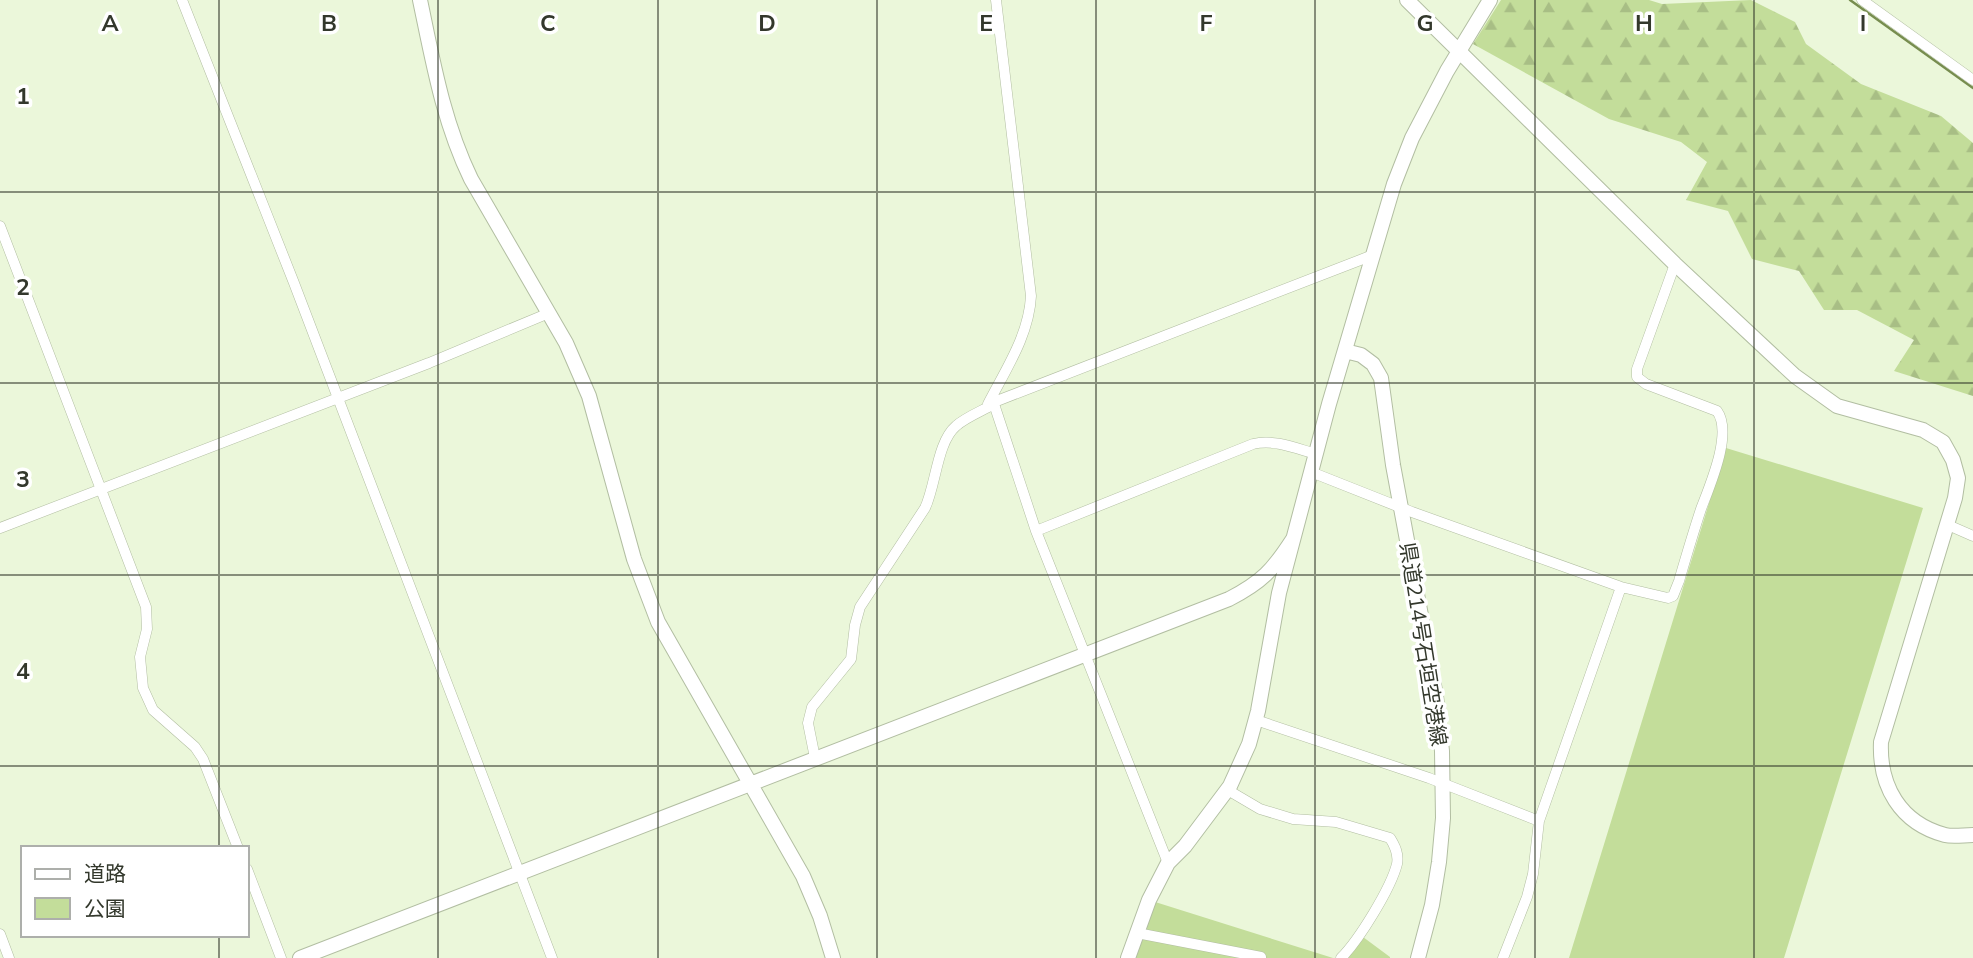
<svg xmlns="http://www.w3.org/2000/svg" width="1973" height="958" font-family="Mulish,'Noto Sans JP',sans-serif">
	<defs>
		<pattern id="forest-firs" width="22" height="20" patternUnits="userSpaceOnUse" patternTransform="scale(1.75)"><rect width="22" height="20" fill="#c3dd9a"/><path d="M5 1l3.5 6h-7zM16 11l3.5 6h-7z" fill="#a8be85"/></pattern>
	</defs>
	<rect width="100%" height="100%" fill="#ebf7da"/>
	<path fill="#c3dd9a" d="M 1726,448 L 1923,508 L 1784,958 L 1569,958 Z
		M 1152,901 L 1333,958 L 1136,958 Z
		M 1363,937 L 1390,957 L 1390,958 L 1347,958 Z"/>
	<path fill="url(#forest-firs)" d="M 1501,0 L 1649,0 L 1662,4 L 1751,0 L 1795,22 L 1806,44 L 1861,84 L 1941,116 L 1973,143 L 1973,396 L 1894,371 L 1914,340 L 1857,310 L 1824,310 L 1799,271 L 1752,259 L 1728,211 L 1686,200 L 1707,162 L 1681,142 L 1609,119 L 1473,44 Z"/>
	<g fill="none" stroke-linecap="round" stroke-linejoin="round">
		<path stroke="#778d4f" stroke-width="2.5" d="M 1850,0 L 1973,88"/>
		<defs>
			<path id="street" d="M 182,0 L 294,283 L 552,958
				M 1862,0 L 1973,80
				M 0,226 L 146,607 L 147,629 L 140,657 L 143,688 L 153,710 L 195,747 L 203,759 L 238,848
				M 988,404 C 1006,369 1029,335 1031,296 L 996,0
				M 989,404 L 1373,255
				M 994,404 L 1036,531 L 1168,863
				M 1311,472 L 1412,512 L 1621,587 L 1668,598 L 1673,596 L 1679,581 C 1686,557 1693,533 1701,509 C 1710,485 1733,433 1717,411 L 1646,384 L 1637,377 L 1637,369 L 1675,264
				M 1948,525 L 1973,536
				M 0,528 L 429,363 L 549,313
				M 1036,531 L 1253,444 C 1274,439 1295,448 1316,454
				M 1256,720 L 1429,778 L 1539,821
				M 815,758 L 808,723 L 812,707 L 851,659 L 855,625 L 860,607 L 925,508 C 936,485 937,442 956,426 C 966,417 982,411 994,404
				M 1226,789 L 1260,809 L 1293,819 L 1336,822 L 1390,838 C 1395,846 1399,854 1397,864 C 1391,888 1359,940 1341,958
				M 247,869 L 281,958
				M 1137,933 L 1261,957
				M 0,934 L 9,958
				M 1503,958 L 1527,897 L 1533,874 L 1539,821 L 1621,587"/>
			<path id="secondary" d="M 420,0 C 433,62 443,121 471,179 L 566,343 L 589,396 L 634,559 L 658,622 L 803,876 L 820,916 L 833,958
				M 1407,0 L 1675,264 L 1795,376 L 1837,406 L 1923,430 L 1943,442 L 1953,460 L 1958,478 L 1955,498 L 1881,742 C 1879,786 1900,823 1945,835 C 1953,837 1964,835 1973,835
				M 1345,351 L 1361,355 L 1373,364 L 1381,378 L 1393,465 L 1436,696 L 1442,751 L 1443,818 L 1439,862 L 1432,905 L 1418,958
				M 300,958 L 1229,599 C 1262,582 1273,570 1293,539
				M 1128,958 L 1149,900 L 1168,863 L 1185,846 L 1230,786 L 1249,744 L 1258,711 L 1279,593 L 1329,404 L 1394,184 L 1412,138 L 1447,71 L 1490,0"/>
		</defs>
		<use href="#street" stroke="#b2bea2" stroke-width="11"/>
		<use href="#secondary" stroke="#b2bea2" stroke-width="16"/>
		<use href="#street" stroke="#fff" stroke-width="10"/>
		<use href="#secondary" stroke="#fff" stroke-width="14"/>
	</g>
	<path fill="none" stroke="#33382c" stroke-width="2" stroke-opacity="0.55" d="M 219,0 L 219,848M 438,0 L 438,958M 658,0 L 658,958M 877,0 L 877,958M 1096,0 L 1096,958M 1315,0 L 1315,958M 1535,0 L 1535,958M 1754,0 L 1754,958M 0,192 L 1973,192M 0,383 L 1973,383M 0,575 L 1973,575M 0,766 L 1973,766M 219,935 L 219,958"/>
	<g text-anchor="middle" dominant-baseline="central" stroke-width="7" stroke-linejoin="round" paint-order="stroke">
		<g font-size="21" fill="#33382c" stroke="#fff">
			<text transform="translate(1424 644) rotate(81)">県道214号石垣空港線</text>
		</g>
	</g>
	<g font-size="23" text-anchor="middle" font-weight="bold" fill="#33382c" stroke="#fff" stroke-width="7" stroke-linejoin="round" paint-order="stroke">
		<text x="110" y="31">A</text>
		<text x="329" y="31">B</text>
		<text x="548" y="31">C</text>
		<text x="767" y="31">D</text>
		<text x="986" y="31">E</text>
		<text x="1206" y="31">F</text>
		<text x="1425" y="31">G</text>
		<text x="1644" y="31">H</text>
		<text x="1863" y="31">I</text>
		<text x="23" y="104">1</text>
		<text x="23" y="295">2</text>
		<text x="23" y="487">3</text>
		<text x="23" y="679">4</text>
	</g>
	<rect x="21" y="846" width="228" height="91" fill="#ffffff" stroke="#adafab" stroke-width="2"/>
	<rect x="35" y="869" width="35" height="10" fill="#ffffff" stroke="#adafab" stroke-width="2"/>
	<text x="84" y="881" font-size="21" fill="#33382c">道路</text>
	<rect x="35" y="898" width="35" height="21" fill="#c3dd9a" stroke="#adafab" stroke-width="2"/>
	<text x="84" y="916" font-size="21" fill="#33382c">公園</text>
</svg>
